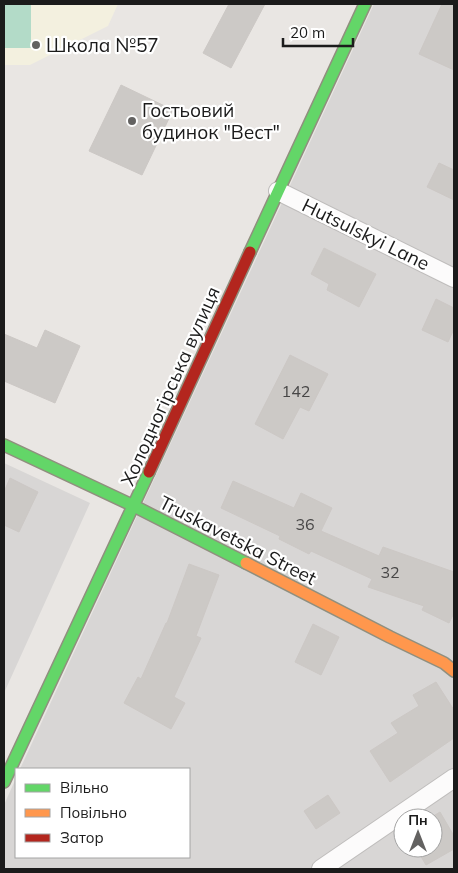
<svg xmlns="http://www.w3.org/2000/svg" width="458" height="873" font-family="Mulish,sans-serif">
	<rect width="100%" height="100%" fill="#e9e6e3"/>
	<path fill="#d8d6d5" fill-rule="evenodd" d="M 374,4 L 454,4 L 454,869 L 4,869 L 4,805 L 16,778 L 16,857 L 189,857 L 189,769 L 20,769 ZM 403,818 L 433,818 L 433,848 L 403,848 Z
		M 4,463 L 90,503 L 4,693 Z"/>
	<path fill="#f3f0df" d="M 4,4 L 118,4 L 108,26 L 30,65 L 4,65 Z"/>
	<path fill="#b3dbc8" d="M 4,4 L 31,4 L 31,48 L 4,48 Z"/>
	<path fill="#ccc9c6" stroke="#ccc8c5" d="M 229,4 L 265,4 L 231,68 L 203,53 Z
		M 442,4 L 454,4 L 454,70 L 419,54 Z
		M 121,85 L 173,110 L 142,175 L 89,151 Z
		M 439,163 L 454,170 L 454,200 L 427,187 Z
		M 324,248 L 376,274 L 359,307 L 327,290 L 329,284 L 311,274 Z
		M 436,299 L 454,308 L 454,329 L 448,342 L 422,330 Z
		M 45,330 L 80,346 L 55,403 L 4,381 L 4,334 L 37,348 Z
		M 290,355 L 328,374 L 309,411 L 300,407 L 283,439 L 255,424 Z
		M 10,478 L 38,492 L 19,532 L 4,525 L 4,492 Z
		M 233,481 L 294,508 L 301,493 L 332,508 L 321,531 L 379,556 L 383,547 L 454,572 L 454,613 L 449,623 L 422,610 L 424,606 L 368,587 L 372,579 L 311,551 L 309,554 L 279,539 L 280,536 L 221,508 Z
		M 189,564 L 219,575 L 196,636 L 201,638 L 174,697 L 185,703 L 171,729 L 124,703 L 138,677 L 141,679 L 166,623 L 167,623 Z
		M 313,624 L 339,637 L 321,675 L 295,662 Z
		M 436,682 L 454,710 L 454,738 L 390,782 L 370,751 L 398,733 L 391,723 L 419,706 L 413,695 Z
		M 328,795 L 340,813 L 316,829 L 304,811 Z
		M 440,812 L 454,836 L 454,849 L 426,865 L 416,848 L 433,848 L 433,818 L 430,818 Z"/>
	<g fill="none" stroke-linecap="round" stroke-linejoin="round">
		<defs>
			<path id="street" d="M 278,191 L 454,278
				M 321,869 L 454,778"/>
			<path id="fast" d="M 250,252 L 365,4
				M 4,445 L 134,506 L 246,563
				M 4,782 L 149,472"/>
			<path id="slow" d="M 246,563 L 390,637 L 444,663 L 454,671"/>
			<path id="jam" d="M 149,472 L 250,252"/>
		</defs>
		<use href="#street" stroke="#bfbdbc" stroke-width="20"/>
		<use href="#fast" stroke="#908f7e" stroke-width="14"/>
		<use href="#slow" stroke="#908f7e" stroke-width="14"/>
		<use href="#jam" stroke="#908f7e" stroke-width="14"/>
		<use href="#street" stroke="#fcfbfb" stroke-width="18"/>
		<use href="#fast" stroke="#63d668" stroke-width="11"/>
		<use href="#slow" stroke="#ff974d" stroke-width="11"/>
		<use href="#jam" stroke="#b3261e" stroke-width="11"/>
	</g>
	<g fill="#636261" stroke="#fff" stroke-width="2">
		<circle cx="36" cy="45" r="5"/>
		<circle cx="132" cy="121" r="5"/>
	</g>
	<g text-anchor="middle" dominant-baseline="central" stroke-width="4.5" stroke-linejoin="round" paint-order="stroke">
		<g font-size="16" fill="#474646">
			<text x="296" y="391">142</text>
			<text x="305" y="524">36</text>
			<text x="390" y="572">32</text>
		</g>
		<g font-size="19" fill="#1b1b1b" stroke="#fff" text-anchor="start">
			<text x="46" y="45">Школа №57</text>
			<text x="142" y="110">Гостьовий<tspan x="142" dy="22">будинок "Вест"</tspan></text>
		</g>
		<g font-size="19" fill="#1b1b1b" stroke="#fff">
			<text transform="translate(366 234) rotate(26)">Hutsulskyi Lane</text>
			<text transform="translate(170 386) rotate(-66)">Холодногірська вулиця</text>
			<text transform="translate(238 540) rotate(27)">Truskavetska Street</text>
		</g>
	</g>
	<rect width="458" height="873" fill="none" stroke="#1b1b1b" stroke-width="10"/>
	<rect x="15" y="768" width="175" height="90" fill="#ffffff" stroke="#a4a4a4"/>
	<rect x="25" y="784" width="25" height="8" fill="#63d668" stroke="#a4a4a4"/>
	<text x="60" y="793" font-size="15" fill="#1b1b1b">Вільно</text>
	<rect x="25" y="809" width="25" height="8" fill="#ff974d" stroke="#a4a4a4"/>
	<text x="60" y="818" font-size="15" fill="#1b1b1b">Повільно</text>
	<rect x="25" y="834" width="25" height="8" fill="#b3261e" stroke="#a4a4a4"/>
	<text x="60" y="843" font-size="15" fill="#1b1b1b">Затор</text>
	<g transform="translate(418 833)"><circle r="24" fill="#ffffff" stroke="#a4a4a4"/>
	<path d="M0-4L9 19L0 12L-9 19Z" fill="#636261"/>
	<text y="-8" font-size="14" font-weight="bold" text-anchor="middle" fill="#1b1b1b">Пн</text>
	</g>
	<path d="M283 38v8h70v-8" fill="none" stroke="#1b1b1b" stroke-width="2.5"/>
	<text x="290" y="38" font-size="15" fill="#1b1b1b" stroke="#ffffff" stroke-width="4" paint-order="stroke">20 m</text>
</svg>
